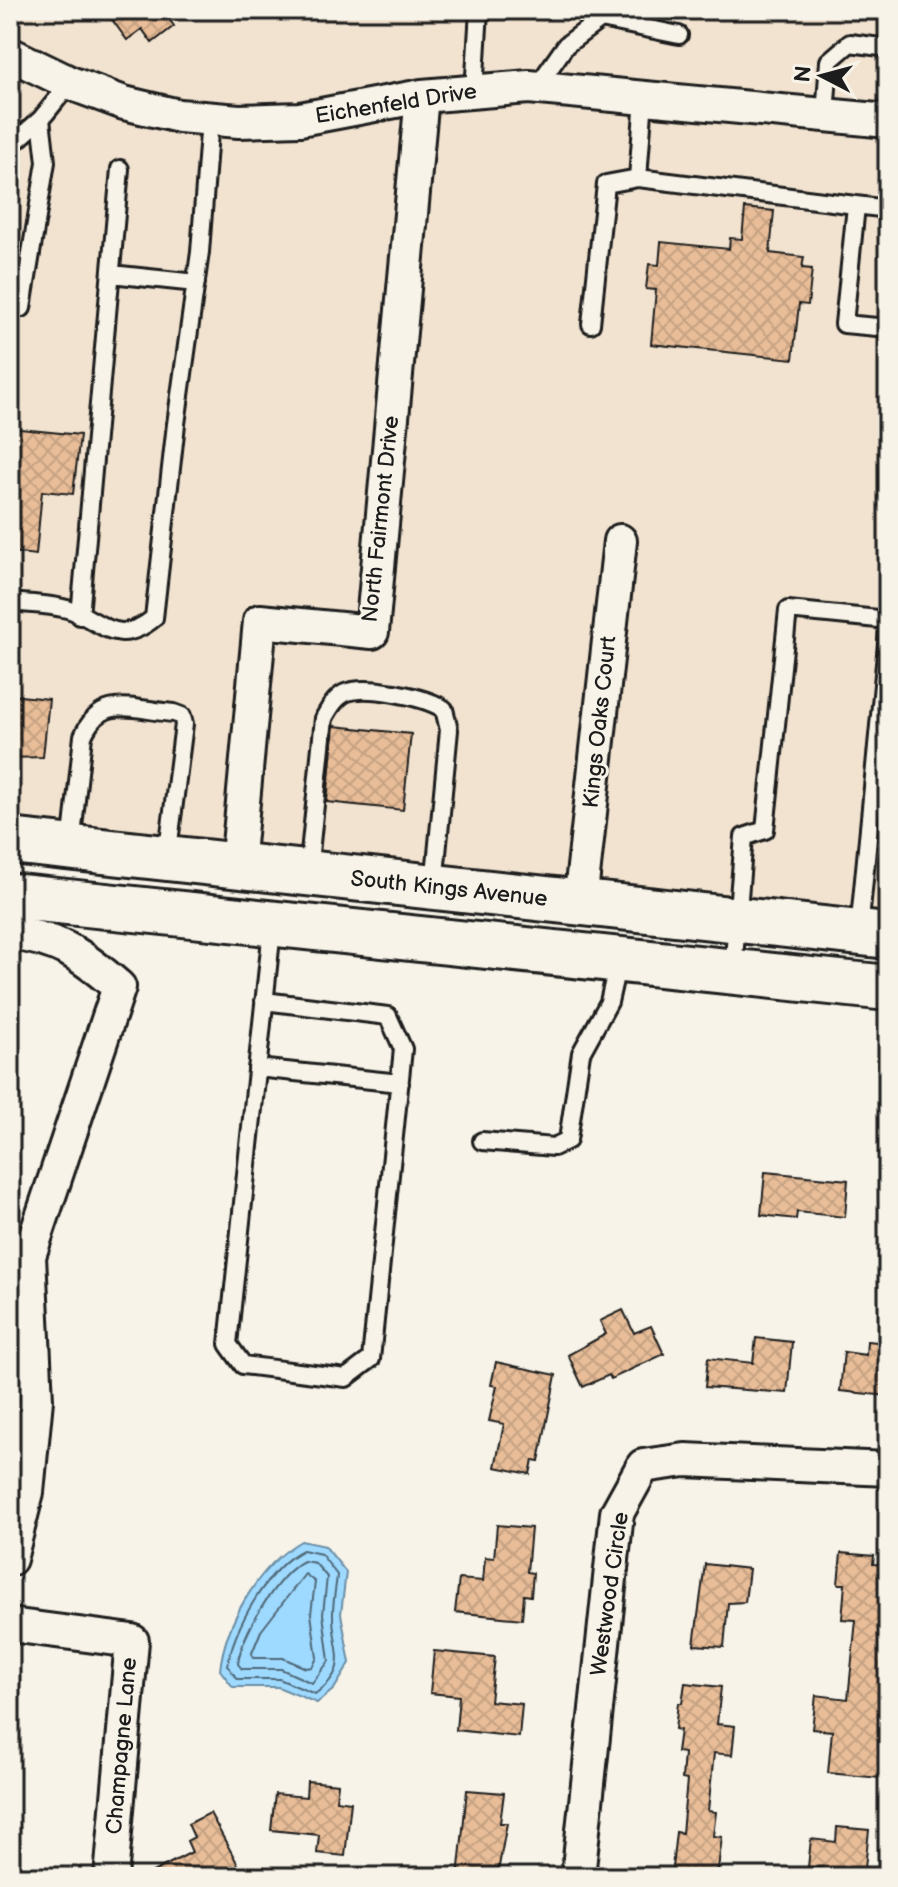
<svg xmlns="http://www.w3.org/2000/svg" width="898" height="1887" font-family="'Balsamiq Sans',sans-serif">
	<defs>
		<pattern id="building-cross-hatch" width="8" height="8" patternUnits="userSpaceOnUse" patternTransform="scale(2)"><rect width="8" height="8" fill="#e8bd98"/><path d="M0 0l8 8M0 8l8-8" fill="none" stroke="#c6a282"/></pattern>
	</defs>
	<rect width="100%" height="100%" fill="#f7f3e8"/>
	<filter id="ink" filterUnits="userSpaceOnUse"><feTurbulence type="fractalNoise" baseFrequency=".0125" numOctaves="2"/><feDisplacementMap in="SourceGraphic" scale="16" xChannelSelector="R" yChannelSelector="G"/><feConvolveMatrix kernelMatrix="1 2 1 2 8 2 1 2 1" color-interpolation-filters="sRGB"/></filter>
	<g filter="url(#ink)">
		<path fill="#f2e3d0" d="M 10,10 L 888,10 L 888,107 L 408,81 L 407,84 L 298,105 L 239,108 L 182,102 L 129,90 L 76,71 L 10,39 Z
			M 10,70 L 118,116 L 405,113 L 358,617 L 262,607 L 223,851 L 10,827 Z
			M 530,101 L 888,134 L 888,922 L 597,891 L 637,530 L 607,526 L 566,887 L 254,854 L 274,636 L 370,646 L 436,108 Z"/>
		<path fill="#9ed9ff" stroke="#6a8da4" stroke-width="2" d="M 301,1541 L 325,1546 L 346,1572 L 341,1614 L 350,1663 L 334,1689 L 317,1703 L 278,1687 L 233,1687 L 220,1670 C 225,1623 259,1565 301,1541 Z"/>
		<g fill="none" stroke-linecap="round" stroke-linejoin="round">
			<path stroke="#506877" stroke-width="2" d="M 303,1550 L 321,1554 L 337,1575 C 336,1587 333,1600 333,1613 C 332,1650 353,1667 315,1694 L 279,1679 L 237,1679 L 228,1666 C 232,1630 269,1566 303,1550 Z
				M 304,1561 L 315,1563 L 327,1577 L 323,1614 L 329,1661 L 312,1683 L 281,1669 L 242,1669 L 238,1664 C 241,1634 278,1574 304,1561 Z
				M 305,1574 L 315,1582 L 311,1614 L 317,1658 L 312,1667 L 306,1668 L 283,1658 L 253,1658 L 252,1653 L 261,1631 Z"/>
		</g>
		<path fill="url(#building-cross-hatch)" stroke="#1c1c1c" stroke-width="2" d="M 105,10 L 167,10 L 164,12 L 174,26 L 152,43 L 142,29 L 127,40 Z
			M 745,208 L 774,211 L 770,253 L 804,257 L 802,268 L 812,269 L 808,305 L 799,304 L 793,359 L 651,344 L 656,290 L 646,289 L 649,264 L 659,265 L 661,242 L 729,249 L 730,238 L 742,239 Z
			M 10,428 L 80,435 L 73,494 L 42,491 L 36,555 L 10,552 Z
			M 10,695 L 49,699 L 43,757 L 10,758 Z
			M 334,726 L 411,734 L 403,810 L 327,802 Z
			M 765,1172 L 848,1180 L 845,1217 L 797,1212 L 796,1219 L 761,1215 Z
			M 623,1310 L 634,1333 L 651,1326 L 664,1354 L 611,1379 L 609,1375 L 583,1387 L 568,1355 L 606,1334 L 600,1321 Z
			M 756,1338 L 792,1342 L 787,1393 L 705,1387 L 708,1358 L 753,1363 Z
			M 867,1341 L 888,1343 L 888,1396 L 840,1391 L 844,1352 L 866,1355 Z
			M 496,1362 L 556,1375 L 539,1461 L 533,1460 L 530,1474 L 495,1467 L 504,1424 L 489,1421 L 497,1386 L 491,1385 Z
			M 497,1525 L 531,1528 L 527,1572 L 533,1573 L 531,1596 L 524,1595 L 522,1619 L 455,1612 L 459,1579 L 483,1581 L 485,1557 L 494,1558 Z
			M 841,1553 L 874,1556 L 873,1564 L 888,1565 L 888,1658 L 883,1702 L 887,1703 L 880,1778 L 828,1773 L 832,1731 L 812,1729 L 816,1695 L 848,1699 L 856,1620 L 842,1619 L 845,1584 L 838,1584 Z
			M 705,1564 L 749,1569 L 745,1602 L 728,1603 L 724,1647 L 694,1645 Z
			M 434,1651 L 495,1657 L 490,1701 L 522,1704 L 519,1737 L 456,1730 L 459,1696 L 430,1693 Z
			M 685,1683 L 721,1687 L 717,1724 L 735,1726 L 732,1755 L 714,1753 L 708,1811 L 716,1812 L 713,1836 L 722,1837 L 717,1877 L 671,1877 L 676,1832 L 682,1833 L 687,1780 L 682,1779 L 684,1753 L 677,1752 L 680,1730 L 675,1729 L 678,1703 L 682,1703 Z
			M 307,1781 L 338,1784 L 336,1800 L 351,1802 L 345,1856 L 317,1853 L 319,1835 L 271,1830 L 275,1794 L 306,1797 Z
			M 467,1790 L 504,1793 L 500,1823 L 507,1823 L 497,1877 L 458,1877 Z
			M 210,1813 L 241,1870 L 228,1877 L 143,1877 L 192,1852 L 187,1841 L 194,1837 L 188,1824 Z
			M 837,1827 L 869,1830 L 864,1877 L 821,1877 L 822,1868 L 808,1867 L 811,1839 L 836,1842 Z"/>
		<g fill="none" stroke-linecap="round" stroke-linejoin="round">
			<defs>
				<path id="service" d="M 536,88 L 566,45 L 601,19 L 679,35
					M 474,92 L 479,10
					M 644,98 L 638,178 L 888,209
					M 825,115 L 829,61 L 850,43 L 888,48
					M 10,140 L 16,141 L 41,119 L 70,83
					M 856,206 L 844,324 L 888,328
					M 111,274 L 196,283
					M 22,308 L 46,162 L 41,119
					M 591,324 L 606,184 L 638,178
					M 10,602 C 28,604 49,604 67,609 C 100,618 115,650 154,618 L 176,424 L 200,252 L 210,119
					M 80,616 L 120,169
					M 71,846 L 83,736 C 102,692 136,711 174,713 L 182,716 L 184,724 L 167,858
					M 308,872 L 324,718 C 329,709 335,698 345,693 C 366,684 425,697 444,709 L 449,730 L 434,885
					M 859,931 L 888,633
					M 733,970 L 744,837 L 765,830 L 788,610 L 888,620
					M 264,1001 L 388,1016 L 403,1049 L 371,1359 L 346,1378 L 243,1365 L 228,1344 L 270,948 L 272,925
					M 257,1068 L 400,1083
					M 482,1141 L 554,1147 L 568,1140 L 581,1053 L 609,1002 L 618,962"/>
				<path id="minor" d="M 10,54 L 70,83 L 124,103 L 179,116 L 239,121 L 300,119 L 422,96 L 529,87 L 888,121
					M 237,866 L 260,621 L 372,632 L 422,96
					M 580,903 L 620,541
					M 10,933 C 60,939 82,955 119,987 L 29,1256 L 36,1400 L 27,1492 L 10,1559
					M 10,1625 L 132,1641 L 111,1877
					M 578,1877 L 617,1513 L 643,1466 L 685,1460 L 888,1469"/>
				<path id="secondary" d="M 10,841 L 888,936
					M 10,896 L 888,988"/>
			</defs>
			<use href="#service" stroke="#1c1c1c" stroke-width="22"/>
			<use href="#minor" stroke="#1c1c1c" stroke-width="38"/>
			<use href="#secondary" stroke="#1c1c1c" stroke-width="50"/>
			<use href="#service" stroke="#f7f3e8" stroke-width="16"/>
			<use href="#minor" stroke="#f7f3e8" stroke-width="32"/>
			<use href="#secondary" stroke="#f7f3e8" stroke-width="44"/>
		</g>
	</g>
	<g text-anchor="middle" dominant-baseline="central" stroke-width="6" stroke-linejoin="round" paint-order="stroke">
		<g font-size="22" fill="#1c1c1c" stroke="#f7f3e8">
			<text transform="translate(396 104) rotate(-9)">Eichenfeld Drive</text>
			<text transform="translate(381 519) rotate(-84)">North Fairmont Drive</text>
			<text transform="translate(600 722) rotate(-84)">Kings Oaks Court</text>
			<text transform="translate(449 889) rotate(6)">South Kings Avenue</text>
			<text transform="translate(610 1594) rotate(-82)">Westwood Circle</text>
			<text transform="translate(122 1746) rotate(-85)">Champagne Lane</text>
		</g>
	</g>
	<rect width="898" height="1887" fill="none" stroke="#f7f3e8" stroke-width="40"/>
	<rect x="20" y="20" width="858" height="1847" fill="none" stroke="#1c1c1c" stroke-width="3" filter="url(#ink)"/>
	<g transform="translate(822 76) rotate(276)" stroke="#f7f3e8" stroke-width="6" paint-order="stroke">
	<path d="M0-6L14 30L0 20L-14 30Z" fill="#1c1c1c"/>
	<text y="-12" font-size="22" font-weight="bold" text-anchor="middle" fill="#1c1c1c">N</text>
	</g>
</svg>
